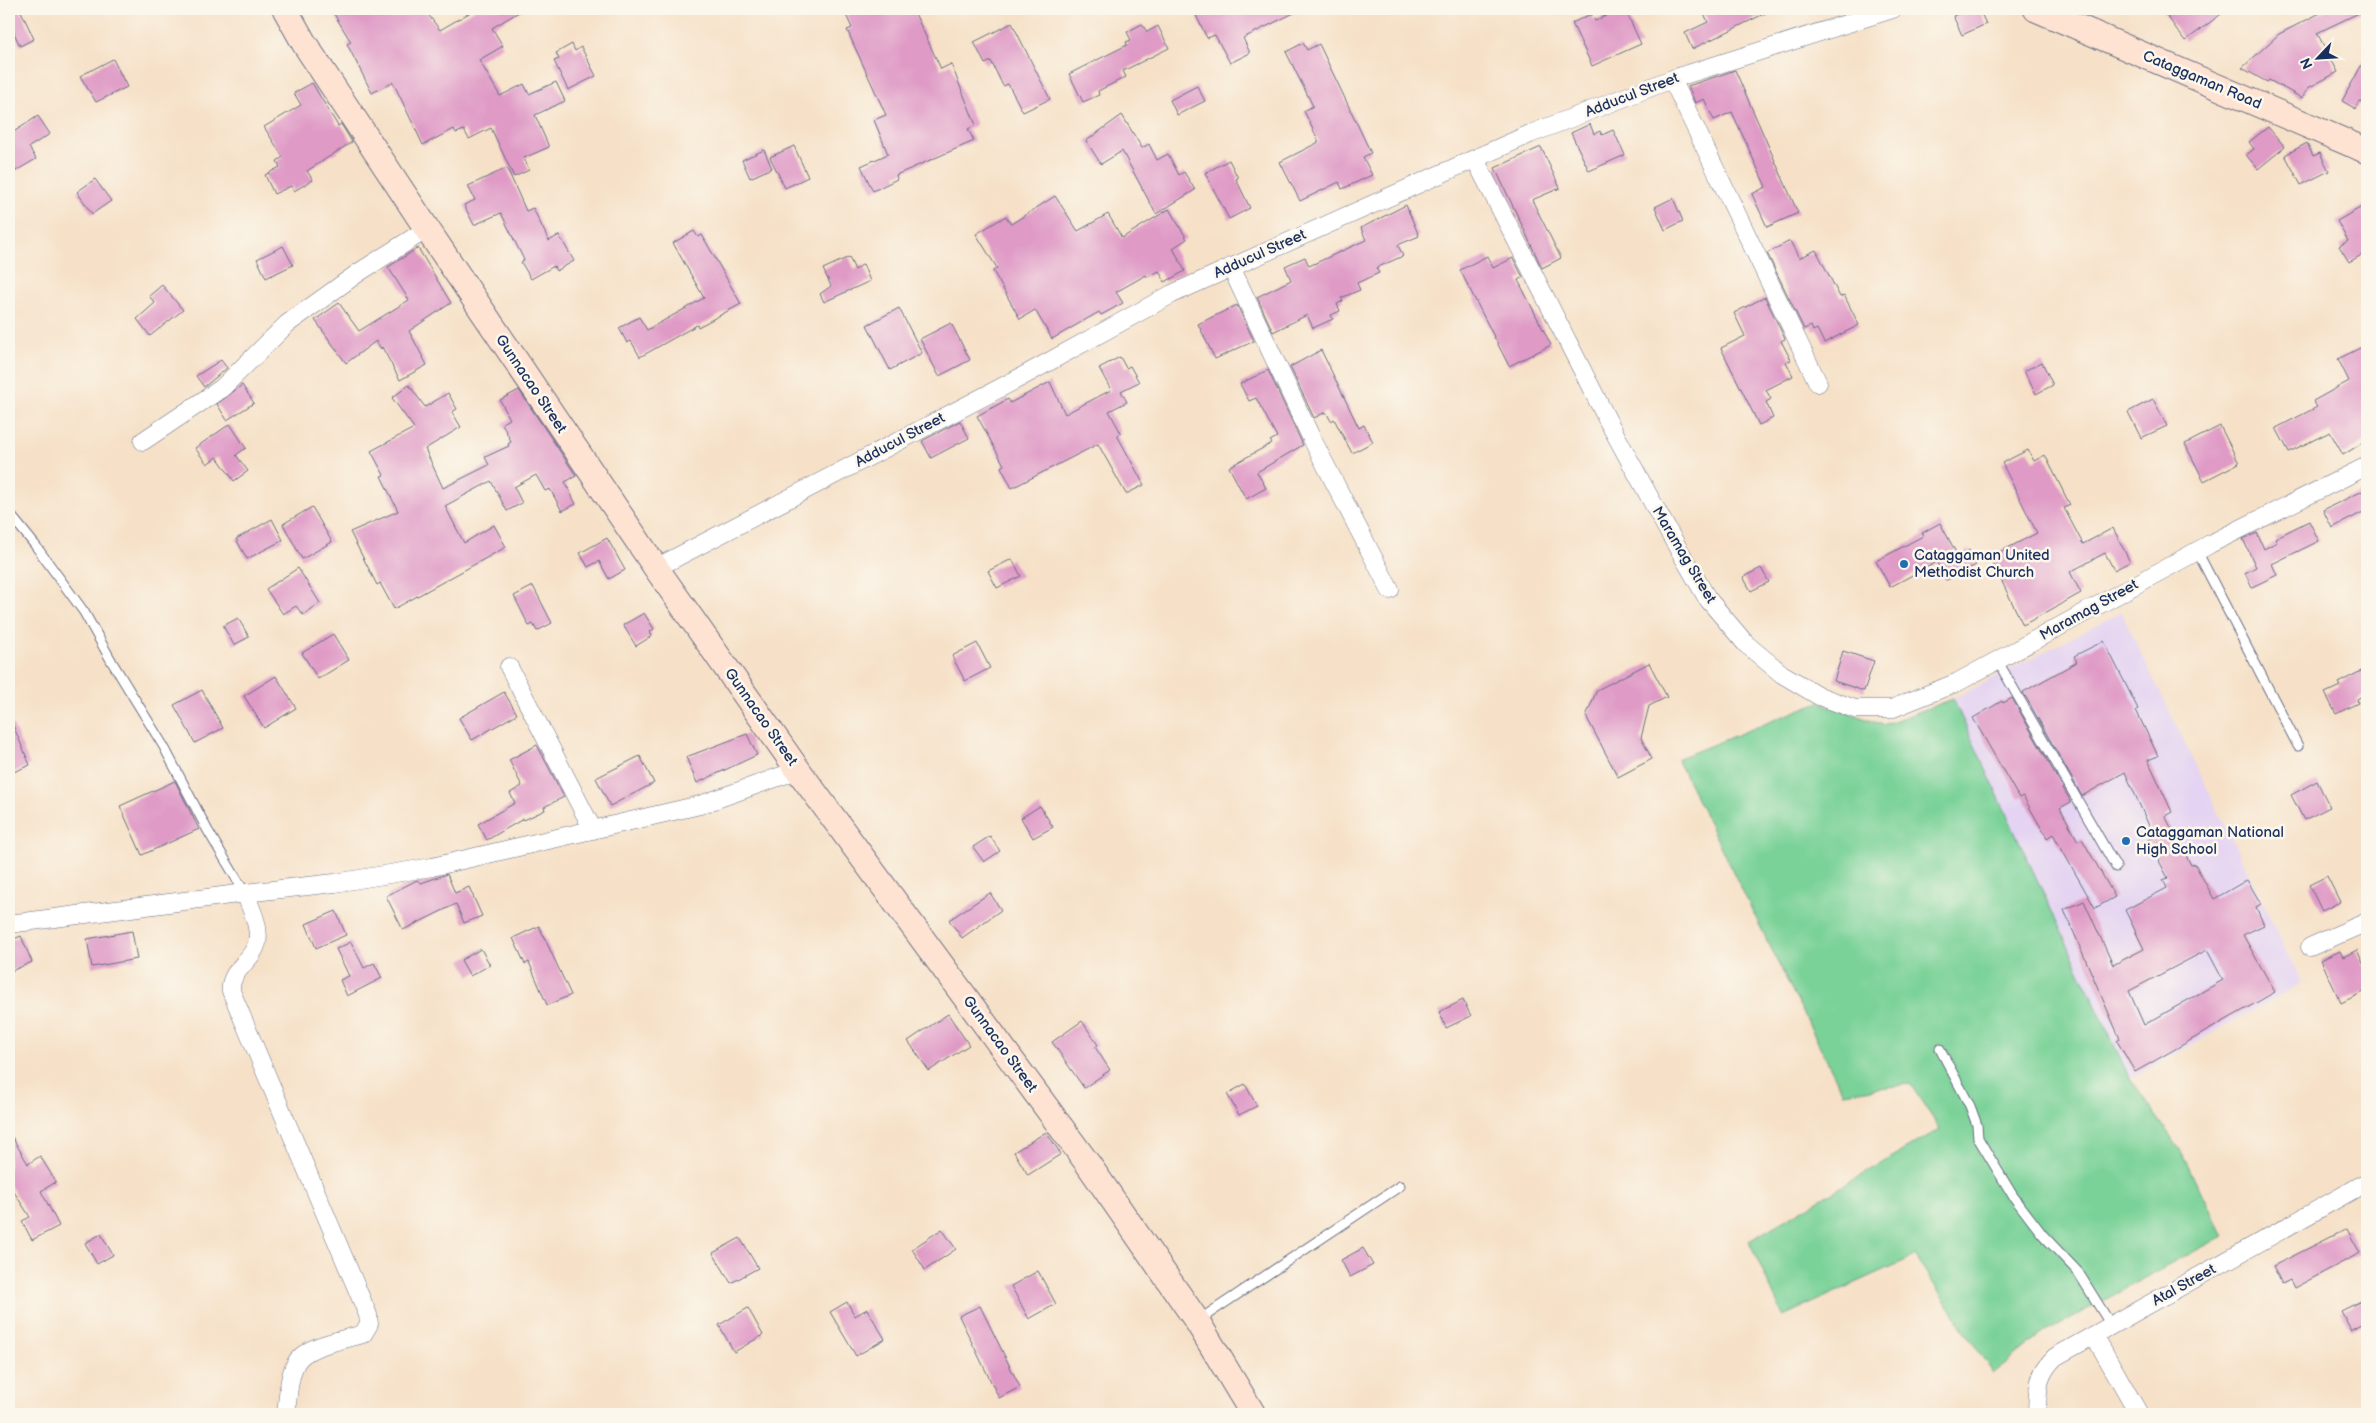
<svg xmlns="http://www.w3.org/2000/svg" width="2376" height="1423" font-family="'Balsamiq Sans',sans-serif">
	<rect width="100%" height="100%" fill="#fbf7ec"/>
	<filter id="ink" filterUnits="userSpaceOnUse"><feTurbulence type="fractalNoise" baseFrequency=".02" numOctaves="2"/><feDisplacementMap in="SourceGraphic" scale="10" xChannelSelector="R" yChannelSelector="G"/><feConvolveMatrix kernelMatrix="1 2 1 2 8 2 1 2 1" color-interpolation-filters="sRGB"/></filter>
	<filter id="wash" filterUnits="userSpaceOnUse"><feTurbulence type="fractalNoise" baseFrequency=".0096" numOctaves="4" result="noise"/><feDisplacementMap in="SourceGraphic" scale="20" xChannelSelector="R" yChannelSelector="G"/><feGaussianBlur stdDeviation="1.12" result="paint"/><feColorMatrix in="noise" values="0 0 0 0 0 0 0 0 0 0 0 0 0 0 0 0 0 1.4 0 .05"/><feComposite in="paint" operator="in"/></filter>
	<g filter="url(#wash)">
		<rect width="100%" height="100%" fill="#f6e1c8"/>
		<path fill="#e4d3f2" d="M 2121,612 L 2302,983 L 2130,1079 L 1953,699 Z"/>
		<path fill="#7ad298" stroke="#4a807b" d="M 1953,699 L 2130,1079 L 2181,1151 L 2223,1236 L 2045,1332 L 1993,1373 L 1915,1256 L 1783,1316 L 1749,1241 L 1940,1129 L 1910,1084 L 1843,1093 L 1677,759 L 1819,702 L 1883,725 Z"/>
		<g id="blocks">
			<path fill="#df9ac6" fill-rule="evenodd" d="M 9,9 L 20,9 L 34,39 L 20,46 L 9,22 Z
				M 331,9 L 424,9 L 440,30 L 476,9 L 524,9 L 492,28 L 503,46 L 479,60 L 500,96 L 524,84 L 529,94 L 556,82 L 565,101 L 535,115 L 549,147 L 524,158 L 529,170 L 514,177 L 491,128 L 469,139 L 464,130 L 456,133 L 454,129 L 423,145 L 393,82 L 372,93 L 347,44 L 351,42 Z
				M 861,9 L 913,9 L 941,69 L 951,64 L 976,125 L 968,129 L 974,141 L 896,175 L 897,179 L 873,191 L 861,166 L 888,154 L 874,120 L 886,115 L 847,30 L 852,28 L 846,15 Z
				M 1193,9 L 1302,9 L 1243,38 L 1250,53 L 1230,63 L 1215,35 L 1207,38 Z
				M 1620,9 L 1625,9 L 1641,44 L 1592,66 L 1572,23 L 1591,14 L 1595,21 Z
				M 1702,9 L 1774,9 L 1692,49 L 1685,33 L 1708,22 Z
				M 1969,9 L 1979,9 L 1986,24 L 1962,35 L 1953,16 Z
				M 2162,9 L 2228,9 L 2185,41 Z
				M 2328,9 L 2367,9 L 2317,33 L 2338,72 L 2308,88 L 2302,98 L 2269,80 L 2267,82 L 2242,68 L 2279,34 Z
				M 1012,23 L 1050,99 L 1023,112 L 1008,84 L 1003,86 L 991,61 L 985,64 L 974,42 Z
				M 1142,24 L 1147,32 L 1158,26 L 1169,48 L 1123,71 L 1126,77 L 1098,91 L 1099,95 L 1083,102 L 1069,74 L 1127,45 L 1126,42 L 1131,40 L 1127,32 Z
				M 1303,43 L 1307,50 L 1319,44 L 1371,153 L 1363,157 L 1372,175 L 1342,189 L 1339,182 L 1300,201 L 1280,162 L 1319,142 L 1304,111 L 1313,106 L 1286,52 Z
				M 572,44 L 575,51 L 581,47 L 596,76 L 568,90 L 554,61 L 559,59 L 556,53 Z
				M 2367,55 L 2367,105 L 2360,101 L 2356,109 L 2342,101 Z
				M 113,59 L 127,87 L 96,102 L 80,76 Z
				M 1735,70 L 1798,213 L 1767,227 L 1752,194 L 1766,187 L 1732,112 L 1714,120 L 1704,99 L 1695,103 L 1688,86 Z
				M 312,83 L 338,126 L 341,124 L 352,142 L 307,171 L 313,180 L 294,191 L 291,186 L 274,194 L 265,175 L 280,167 L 277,161 L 283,157 L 264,127 L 301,105 L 294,93 Z
				M 1197,86 L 1205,101 L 1177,115 L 1170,100 Z
				M 1122,115 L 1142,148 L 1149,144 L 1157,160 L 1168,154 L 1179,175 L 1184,172 L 1195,190 L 1156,214 L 1122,151 L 1101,164 L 1086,141 Z
				M 38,116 L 50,134 L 29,147 L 36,159 L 9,175 L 9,135 Z
				M 1590,124 L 1594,134 L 1600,131 L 1602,135 L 1613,130 L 1625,155 L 1589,171 L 1571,133 Z
				M 2268,127 L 2285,147 L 2258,169 L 2246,155 L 2254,149 L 2249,142 Z
				M 2307,143 L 2313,156 L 2320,153 L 2329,171 L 2301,185 L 2285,155 Z
				M 794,146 L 808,177 L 785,188 L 770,157 Z
				M 1541,147 L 1560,188 L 1532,200 L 1561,258 L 1542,268 L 1495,168 Z
				M 764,150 L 772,168 L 750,178 L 742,160 Z
				M 1229,160 L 1238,178 L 1236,179 L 1250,208 L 1229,219 L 1205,173 Z
				M 507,168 L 526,211 L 533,208 L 549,241 L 559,235 L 574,261 L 556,271 L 554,266 L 531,279 L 521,262 L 524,260 L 501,213 L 474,225 L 464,205 L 475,200 L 468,186 Z
				M 95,179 L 111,201 L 92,214 L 77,192 Z
				M 1055,196 L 1078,231 L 1108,214 L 1122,238 L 1169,209 L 1187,239 L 1173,248 L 1185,271 L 1165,282 L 1159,271 L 1147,277 L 1146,275 L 1116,292 L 1123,303 L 1101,315 L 1099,312 L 1052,339 L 1035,310 L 1020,319 L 993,271 L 997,268 L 976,234 L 1006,216 L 1011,224 Z
				M 1673,198 L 1683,221 L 1665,230 L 1655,207 Z
				M 2367,204 L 2367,252 L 2349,262 L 2339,246 L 2348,241 L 2337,221 Z
				M 1406,205 L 1419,236 L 1398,245 L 1403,256 L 1376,268 L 1379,273 L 1357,283 L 1360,290 L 1341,298 L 1343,301 L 1337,304 L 1340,311 L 1331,315 L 1333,319 L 1313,328 L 1307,315 L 1273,332 L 1257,297 L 1291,280 L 1285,266 L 1305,257 L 1309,266 L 1366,240 L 1361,228 Z
				M 694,231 L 698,237 L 702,235 L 741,304 L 698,327 L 697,325 L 640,357 L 631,341 L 627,343 L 619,328 L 639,317 L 647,330 L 704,298 L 673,243 Z
				M 1790,241 L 1799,258 L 1816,250 L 1840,297 L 1844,295 L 1859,325 L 1824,343 L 1817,329 L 1813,331 L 1811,326 L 1804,329 L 1767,253 Z
				M 283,246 L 293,265 L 266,278 L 257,259 Z
				M 418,248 L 451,303 L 409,331 L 427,365 L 400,380 L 382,347 L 381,349 L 376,341 L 346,363 L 315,320 L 339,303 L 359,331 L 409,300 L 388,267 Z
				M 1487,256 L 1493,268 L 1513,258 L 1523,277 L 1518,280 L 1551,345 L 1509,366 L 1460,270 Z
				M 849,257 L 855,270 L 863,264 L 870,281 L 824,302 L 820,294 L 831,286 L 823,269 Z
				M 162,285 L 183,310 L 150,336 L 137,319 L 155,303 L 149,296 Z
				M 1765,297 L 1785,339 L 1781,341 L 1791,360 L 1786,362 L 1793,376 L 1766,390 L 1771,399 L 1766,402 L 1773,418 L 1759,425 L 1721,348 L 1745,336 L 1734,313 Z
				M 1237,305 L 1254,341 L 1215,359 L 1198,324 Z
				M 899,308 L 922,353 L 890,370 L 867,325 Z
				M 951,323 L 970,360 L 939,376 L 920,339 Z
				M 2362,347 L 2367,357 L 2367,440 L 2343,455 L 2330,432 L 2289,452 L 2276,428 L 2317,407 L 2313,401 L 2349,381 L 2338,359 Z
				M 1321,350 L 1359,428 L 1364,425 L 1373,442 L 1352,453 L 1334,419 L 1331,421 L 1326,412 L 1314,418 L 1290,367 Z
				M 1120,357 L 1126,368 L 1130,366 L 1139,382 L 1121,391 L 1127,402 L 1109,411 L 1121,433 L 1117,435 L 1144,485 L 1126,494 L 1098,444 L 1012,488 L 1001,467 L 1004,465 L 977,416 L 1008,399 L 1010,403 L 1050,382 L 1065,414 L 1111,390 L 1099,368 Z
				M 221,360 L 227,368 L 204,387 L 196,376 Z
				M 2042,362 L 2053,385 L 2036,394 L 2024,371 Z
				M 1268,370 L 1303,445 L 1257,472 L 1266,488 L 1246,499 L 1229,467 L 1272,443 L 1270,441 L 1277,437 L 1256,398 L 1249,401 L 1240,384 Z
				M 242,385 L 254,403 L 227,420 L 217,404 Z
				M 409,385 L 425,407 L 448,393 L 457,409 L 452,412 L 461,427 L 425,449 L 443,488 L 489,465 L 485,457 L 509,446 L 508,444 L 511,442 L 502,423 L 510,419 L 500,400 L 519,390 L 575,474 L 576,476 L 565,482 L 576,504 L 562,511 L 550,489 L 545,491 L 536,475 L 514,487 L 522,503 L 507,511 L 491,481 L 445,506 L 464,543 L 494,525 L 506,547 L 394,609 L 380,583 L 377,585 L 350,532 L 398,511 L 381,476 L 384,475 L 371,451 L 414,428 L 392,398 Z
				M 2153,399 L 2167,426 L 2141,438 L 2128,412 Z
				M 960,421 L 969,438 L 931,458 L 922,441 Z
				M 230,424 L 246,448 L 236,455 L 248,471 L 234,481 L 217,457 L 207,464 L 195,448 Z
				M 2220,426 L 2239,463 L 2204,481 L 2185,444 Z
				M 2028,450 L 2034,461 L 2045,455 L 2070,505 L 2064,508 L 2083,544 L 2113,528 L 2130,562 L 2114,570 L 2105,553 L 2070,572 L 2081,593 L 2023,625 L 1990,557 L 2037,533 L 2002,463 Z
				M 2367,489 L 2367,510 L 2332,528 L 2323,510 Z
				M 312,507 L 332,542 L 302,559 L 283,524 Z
				M 272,519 L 283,540 L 247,559 L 236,539 Z
				M 2309,521 L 2319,541 L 2272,564 L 2277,575 L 2252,587 L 2245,573 L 2256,567 L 2243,539 L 2257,533 L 2264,549 L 2277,542 L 2275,538 Z
				M 1940,523 L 1958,556 L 1969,550 L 1976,565 L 1946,580 L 1937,562 L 1890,587 L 1876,561 L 1923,536 L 1922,533 Z
				M 607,538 L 625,570 L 609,579 L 599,561 L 588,567 L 580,553 Z
				M 1012,559 L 1021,576 L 997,588 L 988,571 Z
				M 298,568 L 320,603 L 303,615 L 296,606 L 283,614 L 266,589 Z
				M 1761,568 L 1769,582 L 1751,591 L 1743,577 Z
				M 533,586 L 552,623 L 537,631 L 533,624 L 529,626 L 514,596 Z
				M 644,613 L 654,629 L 650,632 L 652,636 L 636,646 L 623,625 Z
				M 238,618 L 249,637 L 234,645 L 223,626 Z
				M 333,634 L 349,660 L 318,679 L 302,653 Z
				M 2104,641 L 2138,709 L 2136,710 L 2158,756 L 2148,760 L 2172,812 L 2165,816 L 2191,865 L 2195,864 L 2214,899 L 2247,880 L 2261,904 L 2256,907 L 2264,925 L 2243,935 L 2275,992 L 2135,1072 L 2117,1041 L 2120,1039 L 2064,910 L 2084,901 L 2113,965 L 2144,949 L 2125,910 L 2167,888 L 2163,880 L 2168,878 L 2148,840 L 2154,837 L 2125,772 L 2082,796 L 2023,692 L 2077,662 L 2074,656 ZM 2207,950 L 2223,980 L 2144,1025 L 2129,991 Z
				M 977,643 L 990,668 L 965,681 L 952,656 Z
				M 1843,651 L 1874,661 L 1864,691 L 1834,681 Z
				M 1649,663 L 1667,697 L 1649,706 L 1641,738 L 1652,759 L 1618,777 L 1586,716 L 1597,690 Z
				M 2367,668 L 2367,693 L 2357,699 L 2358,703 L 2336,714 L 2325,693 L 2340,686 L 2338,683 Z
				M 276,676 L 296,708 L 264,728 L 244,696 Z
				M 202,690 L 223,728 L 195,743 L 174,705 Z
				M 504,692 L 517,714 L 472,740 L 459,718 Z
				M 2012,698 L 2071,802 L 2060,808 L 2078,841 L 2082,839 L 2115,897 L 2095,908 L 2053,834 L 2047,838 L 2023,796 L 2019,798 L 1973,718 L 2002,701 L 2003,703 Z
				M 9,716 L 30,765 L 9,774 Z
				M 747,734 L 757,755 L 697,783 L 686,757 Z
				M 537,745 L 564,797 L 544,807 L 545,810 L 524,820 L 523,819 L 487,840 L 478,824 L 515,803 L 510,793 L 522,786 L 509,760 Z
				M 640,756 L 654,783 L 610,806 L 596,778 Z
				M 175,781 L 199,829 L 142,855 L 120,806 Z
				M 2317,781 L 2330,807 L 2304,820 L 2291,795 Z
				M 1040,806 L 1053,827 L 1033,838 L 1021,818 Z
				M 990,836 L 1000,851 L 984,862 L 973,847 Z
				M 447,874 L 455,893 L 469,887 L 482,916 L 464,923 L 456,904 L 403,930 L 386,896 L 417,880 L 421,883 Z
				M 2327,876 L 2340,902 L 2322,911 L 2309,885 Z
				M 990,893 L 1001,910 L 962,938 L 949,920 Z
				M 336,911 L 346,935 L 316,948 L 306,924 Z
				M 539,926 L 571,995 L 547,1005 L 529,962 L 525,964 L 513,938 Z
				M 132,931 L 137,959 L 92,967 L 87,939 Z
				M 21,936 L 32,962 L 9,972 L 9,941 Z
				M 351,942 L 364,968 L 374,963 L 382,978 L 347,996 L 340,980 L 349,976 L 336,949 Z
				M 481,949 L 490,965 L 470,976 L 461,960 Z
				M 2357,950 L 2367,972 L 2367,990 L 2341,1003 L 2321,960 L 2340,951 L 2343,957 Z
				M 1463,1000 L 1471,1016 L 1446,1028 L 1439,1012 Z
				M 948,1014 L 969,1045 L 929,1071 L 908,1041 Z
				M 1082,1021 L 1098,1045 L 1095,1047 L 1110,1070 L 1084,1088 L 1052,1042 Z
				M 1245,1084 L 1257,1106 L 1239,1115 L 1227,1094 Z
				M 9,1132 L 28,1164 L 40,1156 L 56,1182 L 41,1191 L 59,1226 L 32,1240 L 22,1221 L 30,1217 L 9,1184 Z
				M 1046,1132 L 1061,1154 L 1028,1175 L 1014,1152 Z
				M 942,1229 L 956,1249 L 925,1270 L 912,1249 Z
				M 2347,1229 L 2360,1253 L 2294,1288 L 2290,1280 L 2282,1284 L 2273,1266 Z
				M 101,1234 L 113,1255 L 97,1264 L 85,1243 Z
				M 740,1238 L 758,1268 L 731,1283 L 713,1253 Z
				M 1363,1248 L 1373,1265 L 1350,1277 L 1341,1260 Z
				M 1038,1271 L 1056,1304 L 1029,1319 L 1011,1286 Z
				M 2367,1298 L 2367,1321 L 2351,1330 L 2341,1311 Z
				M 847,1302 L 855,1316 L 867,1309 L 885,1339 L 856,1356 L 830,1312 Z
				M 980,1306 L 1020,1387 L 999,1398 L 959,1316 Z
				M 748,1308 L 763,1335 L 734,1352 L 719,1325 Z"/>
		</g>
	</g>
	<g filter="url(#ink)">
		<use href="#blocks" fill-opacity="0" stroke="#686d83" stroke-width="1"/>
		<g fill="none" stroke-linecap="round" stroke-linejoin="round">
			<defs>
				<path id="lane" d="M 9,513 L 35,545 L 84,612 L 112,662 L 164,747 L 208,831 L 245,893
					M 2197,551 L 2298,746
					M 1997,660 L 2116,867
					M 1940,1049 L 1970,1106 L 1977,1125 L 1978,1138 L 2013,1196 L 2042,1234 L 2078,1272 L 2111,1325
					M 1199,1320 L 1400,1186"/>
				<path id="street" d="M 1672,79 L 1818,383
					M 1475,159 L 1608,421 L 1667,529 L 1707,598 L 1746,644 L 1782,674 L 1819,696 L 1855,709 L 1891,709 L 1958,682 L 2210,544 L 2367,466
					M 1231,267 L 1311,437 L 1390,590
					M 143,441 L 222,388 L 287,324 L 358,273 L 427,229
					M 656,568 L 1023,376 L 1172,294 L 1530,134 L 1672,79 L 1893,9
					M 509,667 L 593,830
					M 245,893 C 250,907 261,927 257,943 C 252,962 229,970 231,991 L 368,1315 L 369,1324 L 363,1334 C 344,1340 303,1345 295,1365 C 288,1379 288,1399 286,1414
					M 9,924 L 245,893 L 335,883 L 432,867 L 700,805 L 798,770
					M 2310,947 L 2367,922
					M 2094,1335 L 2139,1414
					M 2037,1414 C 2038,1389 2036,1376 2055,1357 L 2367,1182"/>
				<path id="secondary" d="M 285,9 L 304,43 L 427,229 L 656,568 L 798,770 L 1088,1164 L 1197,1321 L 1253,1414
					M 2036,9 L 2367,151"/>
			</defs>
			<use href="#lane" stroke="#686d83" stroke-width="11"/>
			<use href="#street" stroke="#686d83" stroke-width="19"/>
			<use href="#secondary" stroke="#686d83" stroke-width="27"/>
			<use href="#lane" stroke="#fff" stroke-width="9"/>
			<use href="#street" stroke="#fff" stroke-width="18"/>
			<use href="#secondary" stroke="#fee3d2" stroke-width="25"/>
		</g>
	</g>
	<g fill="#1f6fb2" stroke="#fbf7ec" stroke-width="2">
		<circle cx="1904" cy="564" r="5"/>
		<circle cx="2126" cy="841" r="5"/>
	</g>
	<g text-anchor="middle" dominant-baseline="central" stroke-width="5" stroke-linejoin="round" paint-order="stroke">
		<g font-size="15" fill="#1b2f5e" stroke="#fbf7ec">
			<text transform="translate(2202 80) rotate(23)">Cataggaman Road</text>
			<text transform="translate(1632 95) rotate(-21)">Adducul Street</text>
			<text transform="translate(1260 254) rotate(-24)">Adducul Street</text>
			<text transform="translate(531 384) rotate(56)">Gunnacao Street</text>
			<text transform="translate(900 440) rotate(-28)">Adducul Street</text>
			<text transform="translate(1684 555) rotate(59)">Maramag Street</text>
			<text transform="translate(2089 610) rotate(-29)">Maramag Street</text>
			<text transform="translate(761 717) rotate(55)">Gunnacao Street</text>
			<text transform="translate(1000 1044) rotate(54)">Gunnacao Street</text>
			<text transform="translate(2184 1285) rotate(-29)">Atal Street</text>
		</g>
		<g font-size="15" fill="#1b2f5e" stroke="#fbf7ec" text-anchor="start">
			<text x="1914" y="555">Cataggaman United<tspan x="1914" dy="17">Methodist Church</tspan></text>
			<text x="2136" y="832">Cataggaman National<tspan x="2136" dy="17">High School</tspan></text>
		</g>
	</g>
	<rect width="2376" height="1423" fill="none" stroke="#fbf7ec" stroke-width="30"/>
	<g transform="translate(2318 58) rotate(245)" stroke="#fbf7ec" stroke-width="4" paint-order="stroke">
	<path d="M0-4L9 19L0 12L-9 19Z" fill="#1b2f5e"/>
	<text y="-8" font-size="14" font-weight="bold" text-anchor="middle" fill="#1b2f5e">N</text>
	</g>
</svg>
